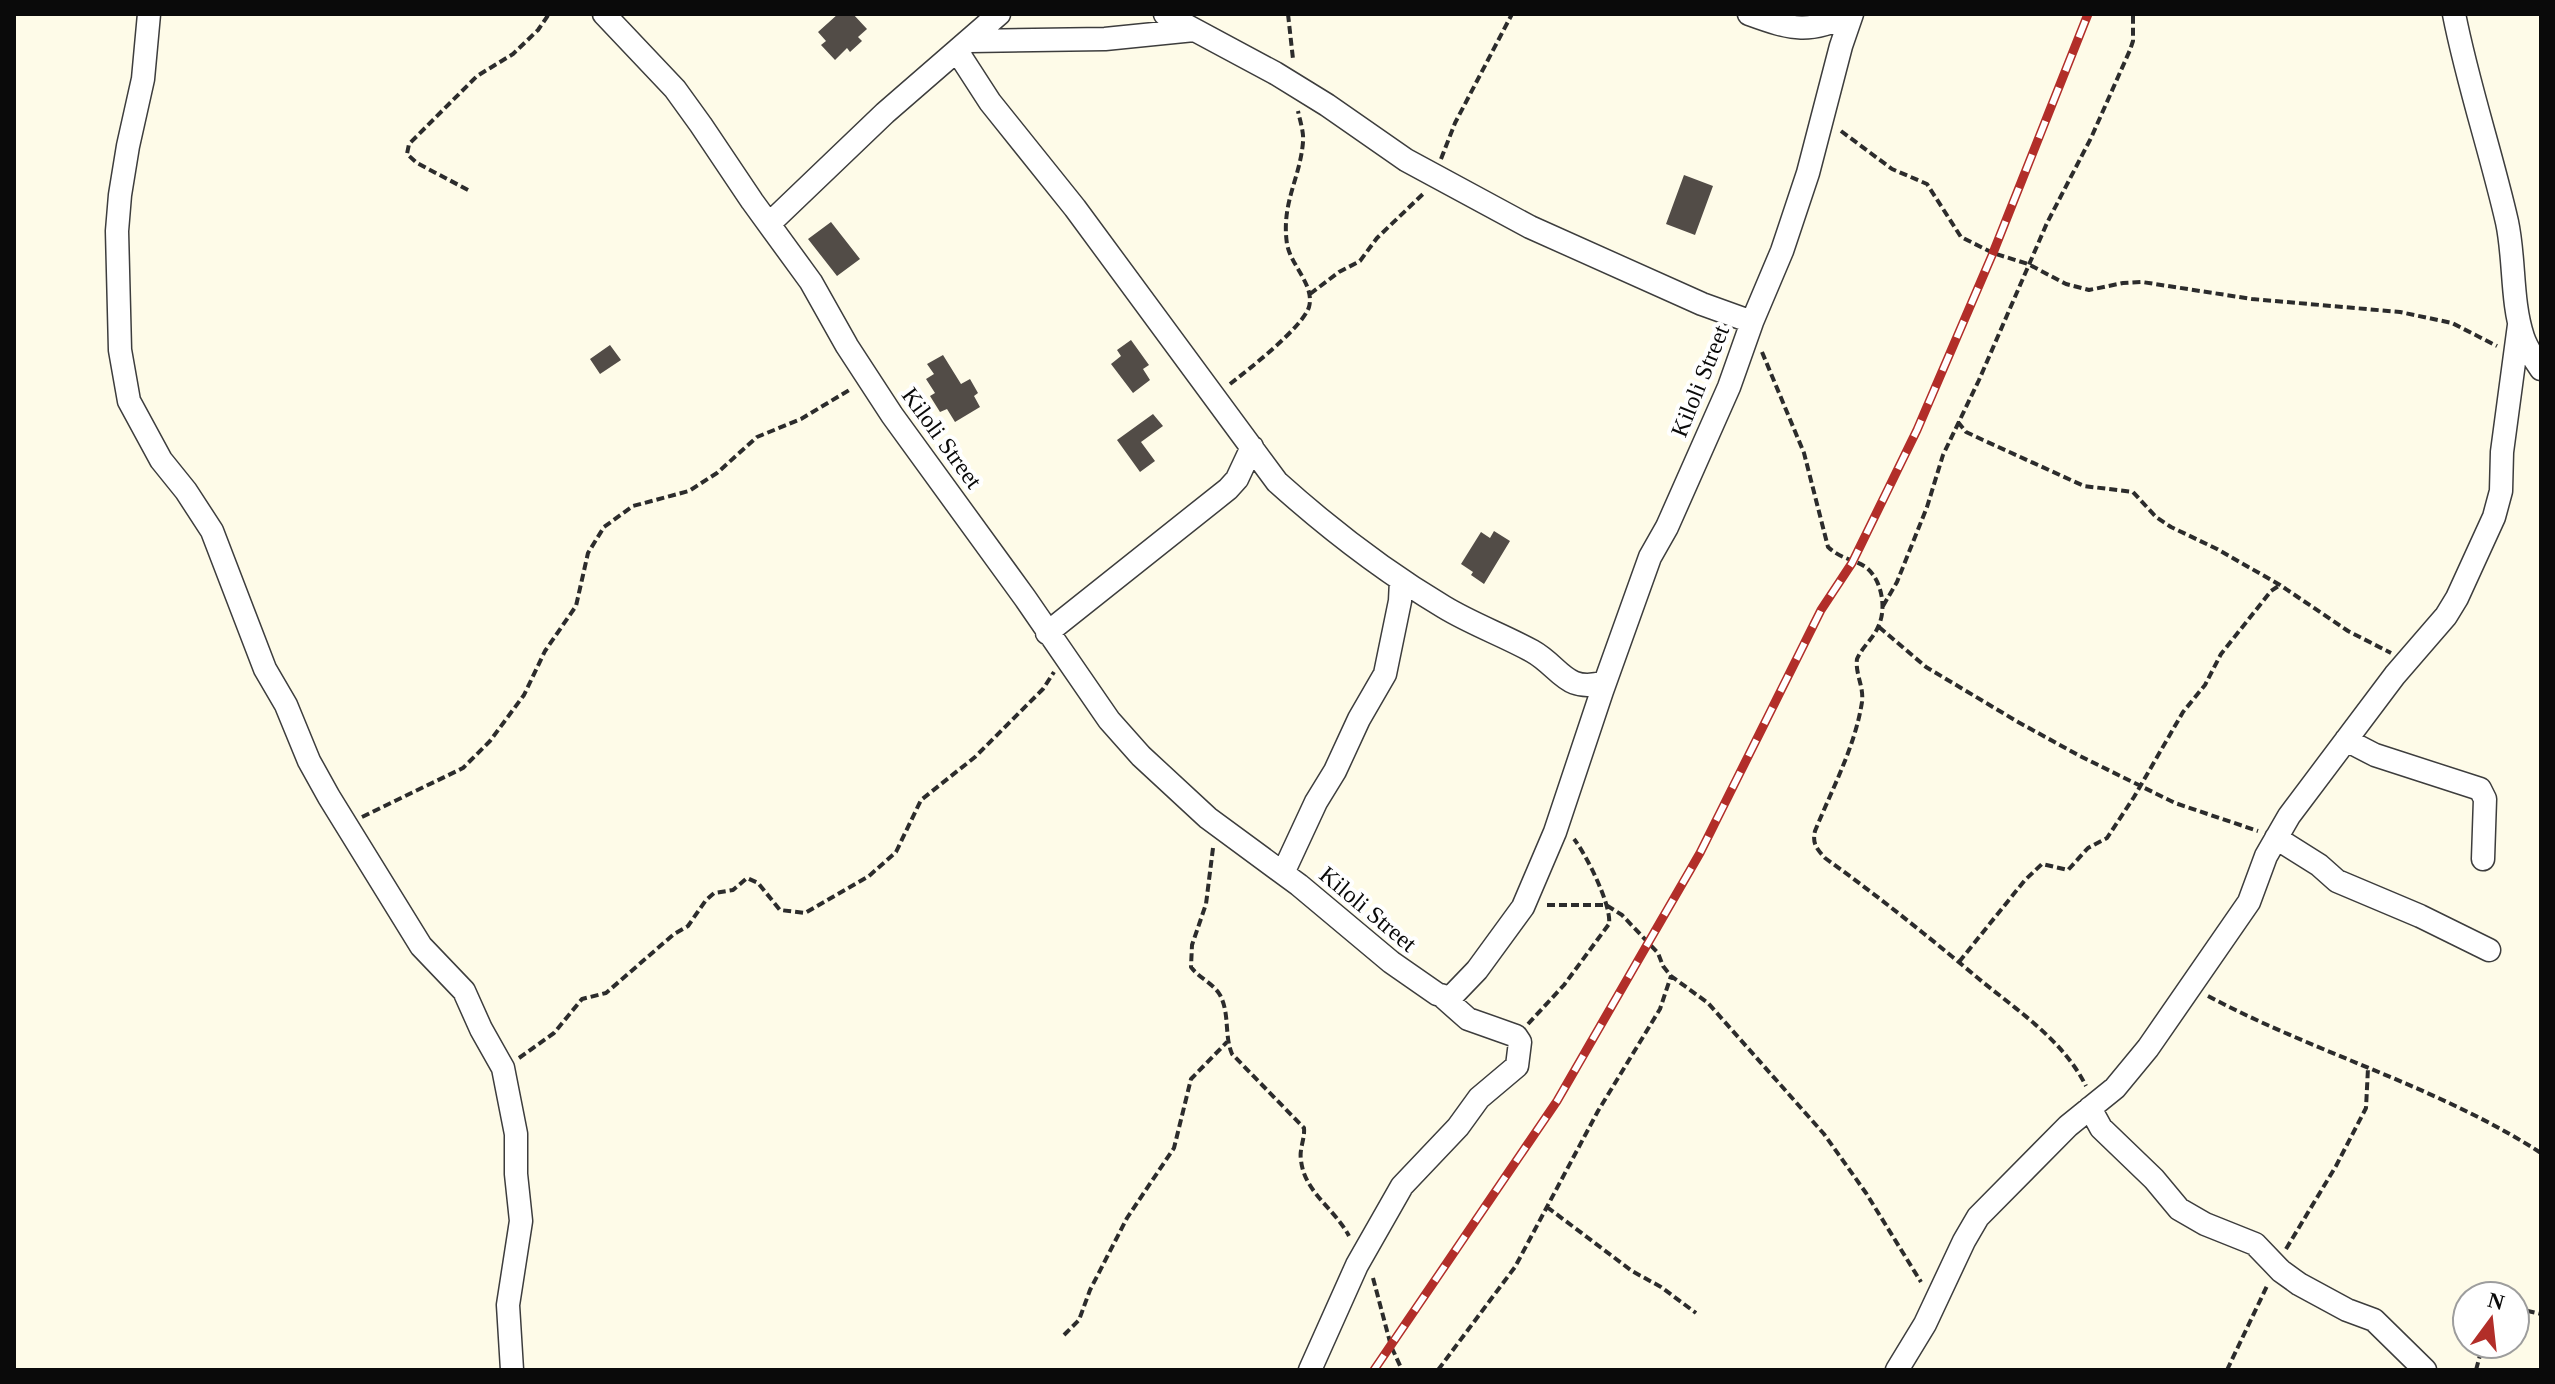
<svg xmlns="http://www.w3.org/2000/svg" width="2555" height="1384" font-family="Georgia,serif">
	<rect width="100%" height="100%" fill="#fefbe8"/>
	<path fill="#524c47" d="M 838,14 L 853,14 L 867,29 L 858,37 L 862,41 L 850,52 L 847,48 L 835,60 L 821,45 L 826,41 L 818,32 Z
		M 1684,175 L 1713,186 L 1695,235 L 1666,224 Z
		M 831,222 L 860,259 L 837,276 L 808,239 Z
		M 1131,340 L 1149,365 L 1143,369 L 1150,380 L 1133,393 L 1111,364 L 1121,356 L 1117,350 Z
		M 610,345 L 621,360 L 600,374 L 590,359 Z
		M 943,355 L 961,384 L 970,379 L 978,393 L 974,396 L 980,407 L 955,422 L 947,409 L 940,412 L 930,396 L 935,393 L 926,379 L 934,374 L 927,364 Z
		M 1153,414 L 1163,426 L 1141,442 L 1155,461 L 1140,472 L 1117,440 Z
		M 1494,531 L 1510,541 L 1484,584 L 1471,575 L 1473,572 L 1461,564 L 1481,532 L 1490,538 Z"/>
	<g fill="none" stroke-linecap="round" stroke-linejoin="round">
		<defs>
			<path id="minor" d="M 149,14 L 143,79 L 128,146 L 120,195 L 117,231 L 120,350 L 129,401 L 161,460 L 186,491 L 212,531 L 265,669 L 286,705 L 309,761 L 329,797 L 421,946 L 464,991 L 481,1029 L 503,1068 L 516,1134 L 516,1174 L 521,1221 L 508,1305 L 512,1370
				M 604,14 L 675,89 L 701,125 L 752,201 L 811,282 L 847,346 L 892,415 L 1025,598 L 1109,720 L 1141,756 L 1208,818 L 1299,885 L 1391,962 L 1437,994 L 1447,997 L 1453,995 L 1477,970 L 1523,907 L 1555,832 L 1602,691 L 1650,557 L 1667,527 L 1729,387 L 1752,322 L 1782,251 L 1808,173 L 1841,46 L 1852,14
				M 1165,14 L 1275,73 L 1327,105 L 1406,160 L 1530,227 L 1702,304 L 1752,322
				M 1749,14 C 1793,30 1809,34 1852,14
				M 2454,14 C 2468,85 2491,152 2507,222 C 2515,259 2511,301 2523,337 C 2527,349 2534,359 2541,369
				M 970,41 L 1105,39 L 1194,30
				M 957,51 L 990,102 L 1075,208 L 1277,482 C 1326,526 1387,573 1444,607 C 1472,624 1503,635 1532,651 C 1561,667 1565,694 1605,682
				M 769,224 L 885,113 L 999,14
				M 1047,633 L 1228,489 L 1237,479 L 1252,447
				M 2346,740 L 2375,755 L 2480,789 L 2485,799 L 2483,859
				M 2276,838 L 2319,865 L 2337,881 L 2420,916 L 2489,950
				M 1283,873 L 1316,802 L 1335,771 L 1359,719 L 1385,674 L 1400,601 L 1401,580
				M 2090,1108 L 2101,1128 L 2154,1179 L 2179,1209 L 2205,1224 L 2255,1244 L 2281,1271 L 2299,1284 L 2347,1310 L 2374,1320 L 2425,1370
				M 1310,1370 L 1357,1265 L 1402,1186 L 1458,1127 L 1479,1098 L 1517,1066 L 1520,1042 L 1516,1036 L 1468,1019 L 1442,996
				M 1897,1370 L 1925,1324 L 1964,1241 L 1978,1217 L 2068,1126 L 2115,1088 L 2148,1048 L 2249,902 L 2266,856 L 2289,816 L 2395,675 L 2446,616 L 2457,598 L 2494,517 L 2501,491 L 2502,452 L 2519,325"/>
		</defs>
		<use href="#minor" stroke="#3d3d3d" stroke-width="25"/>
		<path stroke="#2c2c2c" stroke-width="4" stroke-dasharray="8 4" stroke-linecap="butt" d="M 1288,14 L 1293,59
			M 1841,131 L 1892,169 L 1927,184 L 1961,237 L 1993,253 L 2028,264 L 2066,284 L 2089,290 L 2123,283 L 2142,282 L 2252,299 L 2400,312 L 2452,323 L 2497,346
			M 1441,159 L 1455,123 L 1512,14
			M 468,190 L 417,163 L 407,154 L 409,144 L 477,76 L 513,54 L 538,30 L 549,14
			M 1310,294 L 1339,272 L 1360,261 L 1377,238 L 1424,193
			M 1762,352 L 1804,453 L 1828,547 C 1842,560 1855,559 1867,568 C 1882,581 1887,609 1878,627 C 1873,639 1862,647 1857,659 C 1855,674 1864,686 1862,702 C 1855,747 1832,789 1815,831 C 1812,844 1817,849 1825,858 C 1878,896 1929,937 1979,979 C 2018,1011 2063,1040 2086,1086
			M 1230,384 C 1248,370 1302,328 1309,307 C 1315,285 1291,266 1287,244 C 1281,203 1300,179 1303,142 C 1304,132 1300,121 1298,111
			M 1958,422 L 1966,432 L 1983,440 L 2084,486 L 2133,492 L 2156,517 L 2171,527 L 2217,549 L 2280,585 L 2348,631 L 2391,653
			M 1883,606 L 1897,582 L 1927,507 L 1943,455 L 1979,380 L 2047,223 L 2091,138 L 2130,50 L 2133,41 L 2133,14
			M 1879,627 L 1926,667 L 2018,722 L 2080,756 L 2175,803 L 2258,831
			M 362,817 L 463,768 L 490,741 L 524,695 L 545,651 L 576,606 L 588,553 L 604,527 L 633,506 L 689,491 L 717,473 L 757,437 L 801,419 L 851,389
			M 1213,848 L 1206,904 L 1192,945 L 1191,967 C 1199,978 1213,983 1220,995 C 1230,1014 1224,1035 1232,1054 L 1304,1128 C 1305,1139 1299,1149 1301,1160 C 1304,1192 1335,1209 1349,1236
			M 1547,905 L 1606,905 L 1622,915 L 1658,953 L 1663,966 L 1671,976 L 1708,1003 L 1824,1134 L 1866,1193 L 1921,1282
			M 1959,962 L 2025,880 L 2042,864 L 2068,870 L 2088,848 L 2107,838 L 2134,797 L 2183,712 L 2205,685 L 2221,654 L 2271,591 L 2280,585
			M 2208,996 C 2317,1054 2437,1086 2541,1153
			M 1528,1024 L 1564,985 L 1609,924 C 1612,906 1586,854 1574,839
			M 519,1058 L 554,1033 L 582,999 L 606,993 L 674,934 L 688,926 L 706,900 L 714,893 L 733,890 L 747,878 L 758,883 L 780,910 L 805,913 L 869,876 L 896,852 L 921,800 L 975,757 L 1043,689 L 1054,672
			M 1547,1207 L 1632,1271 L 1661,1287 L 1696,1313
			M 2286,1249 L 2336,1166 L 2366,1108 L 2368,1068
			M 1373,1278 L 1391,1346 L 1402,1370
			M 2515,1308 L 2541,1314
			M 1064,1335 L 1079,1320 L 1090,1290 L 1127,1218 L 1174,1148 L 1191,1079 L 1227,1042
			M 1438,1370 L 1515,1267 L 1598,1111 L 1660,1009 L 1671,976
			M 2227,1370 L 2267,1286
			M 2476,1370 L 2483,1344"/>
		<use href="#minor" stroke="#fff" stroke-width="22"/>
		<defs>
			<path id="rail" d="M 1374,1370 L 1557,1101 L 1700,853 L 1821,610 L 1852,563 L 1917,430 L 1993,253 L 2088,14"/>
		</defs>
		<use href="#rail" stroke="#b22e29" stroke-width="9"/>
		<use href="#rail" stroke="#fff" stroke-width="6" stroke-dasharray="18" stroke-linecap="butt"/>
	</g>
	<g text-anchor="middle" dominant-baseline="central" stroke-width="8" stroke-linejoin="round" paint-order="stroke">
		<g font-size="24" fill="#0a0a0a" stroke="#fff">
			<text transform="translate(1700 381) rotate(-68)">Kiloli Street</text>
			<text transform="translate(942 438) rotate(54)">Kiloli Street</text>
			<text transform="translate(1368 909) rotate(40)">Kiloli Street</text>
		</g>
	</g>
	<rect width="2555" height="1384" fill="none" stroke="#0a0a0a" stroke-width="32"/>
	<g transform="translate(2491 1320) rotate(15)"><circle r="38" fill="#ffffff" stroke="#9d9d9d" stroke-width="2"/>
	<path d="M0-6L14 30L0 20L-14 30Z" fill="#b22e29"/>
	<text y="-12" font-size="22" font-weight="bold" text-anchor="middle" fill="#0a0a0a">N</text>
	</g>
</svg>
